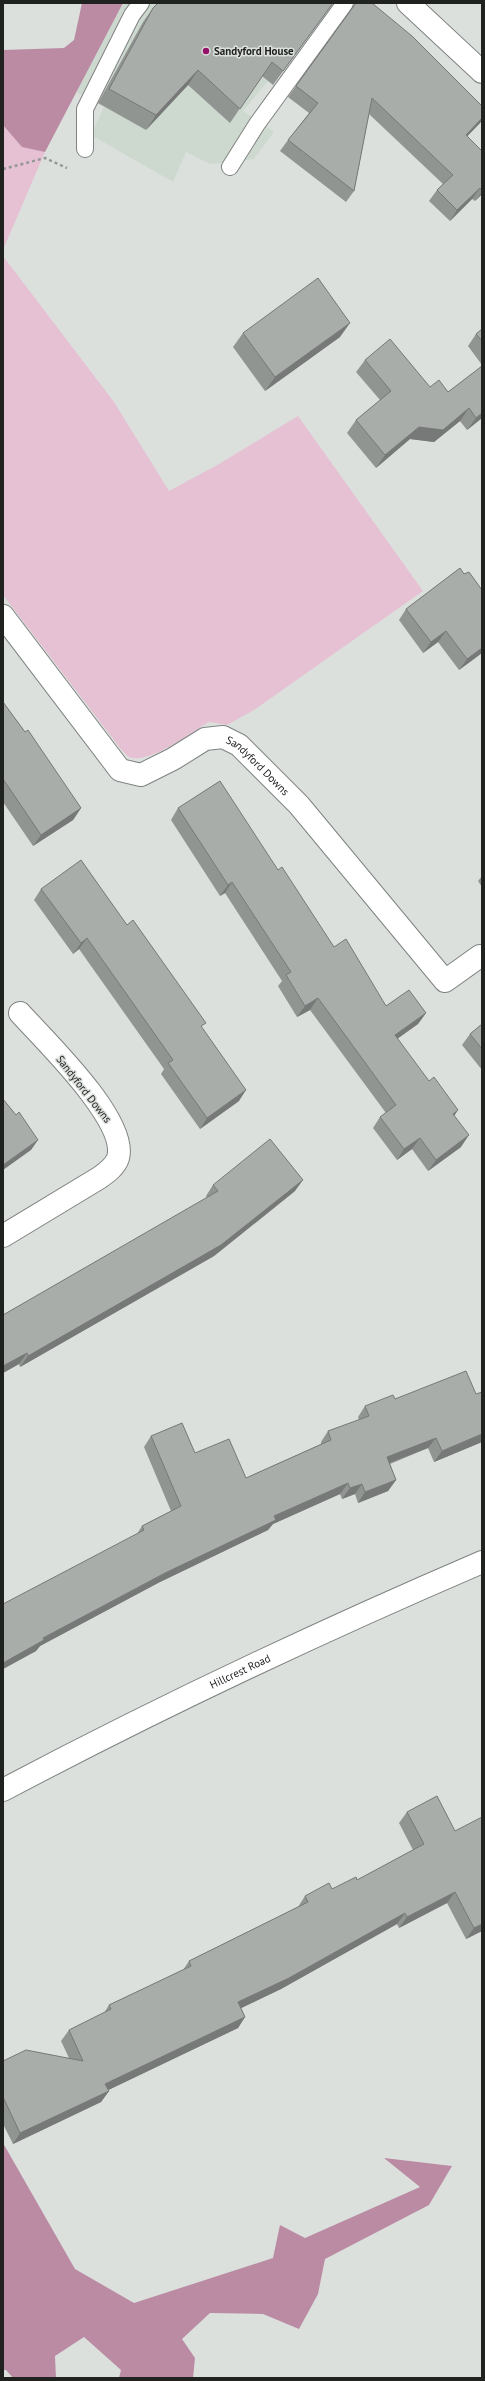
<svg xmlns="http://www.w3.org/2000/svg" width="485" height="2381" font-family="'PT Sans',sans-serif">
	<rect width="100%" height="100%" fill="#dce0dd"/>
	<path fill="#cdd8cf" d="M 123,3 L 333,3 L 243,111 L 274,132 L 254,159 L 210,164 L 186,152 L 173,182 L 91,135 L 104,107 L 76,92 Z"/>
	<path fill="#e5c1d3" d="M 3,114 L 45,152 L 3,250 Z
		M 3,256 L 114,402 L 169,491 L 219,464 L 298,416 L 423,591 L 254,710 L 227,725 L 209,722 C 191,732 149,765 129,757 C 126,755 123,751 120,748 L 3,595 Z"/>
	<path fill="#ba8ba3" d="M 82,3 L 123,3 L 45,152 L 22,147 L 3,125 L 3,50 L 64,48 L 74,40 Z
		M 3,2143 L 75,2269 L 134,2303 L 273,2258 L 280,2225 L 305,2238 L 420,2187 L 384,2158 L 452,2166 L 429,2205 L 325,2259 L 318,2294 L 299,2329 L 263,2314 L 210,2313 L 182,2339 L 195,2358 L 193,2378 L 119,2378 L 121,2370 L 84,2337 L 55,2356 L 56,2378 L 13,2378 L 6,2370 L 3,2370 Z"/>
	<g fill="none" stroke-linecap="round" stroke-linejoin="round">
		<defs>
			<path id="lane" d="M 85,149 L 85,109 L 132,15 L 141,3
				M 230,167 L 257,124 L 345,3"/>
			<g id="street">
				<path id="s1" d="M 3,616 L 120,770 L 141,775 L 173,759 L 205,739 L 223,737 L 239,745 L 299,805 L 445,981 L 480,956"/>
				<path d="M 3,1236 L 99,1178 C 106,1173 115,1167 118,1158 C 129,1121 44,1040 20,1013"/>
			</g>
			<g id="secondary">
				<path d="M 408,3 L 482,72"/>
				<path id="s2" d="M 3,1790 C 160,1707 319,1632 482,1562"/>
			</g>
		</defs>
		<use href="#lane" stroke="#7f8380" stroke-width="18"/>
		<use href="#street" stroke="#7f8380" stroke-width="24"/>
		<use href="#secondary" stroke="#7f8380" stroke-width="24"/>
		<path stroke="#949795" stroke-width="2.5" stroke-dasharray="3 3" stroke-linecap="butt" d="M 3,169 L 45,158 L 67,168"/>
		<use href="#lane" stroke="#fff" stroke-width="16"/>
		<use href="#street" stroke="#fff" stroke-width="22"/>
		<use href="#secondary" stroke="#fff" stroke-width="22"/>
	</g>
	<path fill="#919592" d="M 333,3 L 273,85 L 262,76 L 230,123 L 188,85 L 146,130 L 98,103 L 143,22 L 153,8 Z
		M 356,3 L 480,123 L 467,136 L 482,151 L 482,194 L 475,201 L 472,199 L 450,221 L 429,201 L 437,190 L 443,184 L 369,114 L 354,191 L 346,202 L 280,151 L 288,140 L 309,113 L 288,97 Z
		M 482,329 L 482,365 L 468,346 L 476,334 Z
		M 243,333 L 340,337 L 265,391 L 233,347 Z
		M 365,360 L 430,387 L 448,392 L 482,366 L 482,418 L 467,430 L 460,421 L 434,442 L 410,439 L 376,468 L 347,433 L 356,420 L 380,400 L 356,372 Z
		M 460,568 L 482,653 L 459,670 L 438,642 L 423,653 L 399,620 L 406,609 Z
		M 3,702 L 81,808 L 73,820 L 33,846 L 3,802 Z
		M 178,808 L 278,870 L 334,947 L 386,1006 L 426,1013 L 418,1024 L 397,1039 L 454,1116 L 461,1147 L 428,1171 L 412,1149 L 397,1160 L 373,1128 L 380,1117 L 386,1113 L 310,1010 L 297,1017 L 278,986 L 282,981 L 225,893 L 220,896 L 171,820 Z
		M 482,876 L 482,887 L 478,881 Z
		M 41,889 L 202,1028 L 239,1101 L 200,1129 L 161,1074 L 164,1069 L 79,949 L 73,954 L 34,900 Z
		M 482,1024 L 482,1070 L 462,1045 L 470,1034 Z
		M 213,1185 L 295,1191 L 214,1256 L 20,1367 L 19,1364 L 3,1373 L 3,1315 L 207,1198 L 206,1196 Z
		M 395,1399 L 482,1442 L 434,1462 L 428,1448 L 390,1464 L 396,1480 L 388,1491 L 358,1503 L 355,1494 L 342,1499 L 340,1494 L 273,1524 L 268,1530 L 158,1583 L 40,1646 L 36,1651 L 3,1669 L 137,1534 L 142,1526 L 171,1511 L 144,1447 L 151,1436 L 195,1453 L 246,1478 L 321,1444 L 321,1442 L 328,1431 L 359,1420 L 358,1417 L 365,1406 Z
		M 407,1812 L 482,1931 L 466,1939 L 447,1903 L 399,1928 L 397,1924 L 281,1989 L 241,2008 L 245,2017 L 238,2028 L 108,2090 L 109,2091 L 101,2102 L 13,2144 L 3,2124 L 3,2061 L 69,2058 L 61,2041 L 69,2030 L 104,2013 L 109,2005 L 183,1970 L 189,1961 L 298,1907 L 305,1896 L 332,1889 L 357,1880 L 413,1850 L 399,1823 Z"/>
	<path fill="#767977" d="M 198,70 L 188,85 L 146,130 L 156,115 Z
		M 482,118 L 482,121 L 480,123 L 458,146 L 466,135 Z
		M 480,188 L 472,199 L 450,221 L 457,210 Z
		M 482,192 L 482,194 L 475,201 Z
		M 350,323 L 340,337 L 265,391 L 275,377 Z
		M 469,408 L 460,421 L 434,442 L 410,439 L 376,468 L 385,455 L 419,427 Z
		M 482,413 L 482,418 L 467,430 L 476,418 Z
		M 446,631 L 438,642 L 423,653 L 431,642 Z
		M 482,648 L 482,653 L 459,670 L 467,659 Z
		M 81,808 L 73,820 L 33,846 L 41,835 Z
		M 232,882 L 225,893 L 220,896 L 228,885 Z
		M 87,938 L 79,949 L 73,954 L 81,943 Z
		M 318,998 L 310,1010 L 297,1017 L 305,1006 Z
		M 426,1013 L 418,1024 L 387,1046 L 395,1035 Z
		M 246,1090 L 239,1101 L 200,1129 L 207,1118 Z
		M 458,1110 L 451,1121 L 453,1114 Z
		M 469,1135 L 461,1147 L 428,1171 L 436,1160 Z
		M 420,1138 L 412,1149 L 397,1160 L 404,1149 Z
		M 38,1140 L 31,1150 L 3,1170 L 3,1165 Z
		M 303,1180 L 295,1191 L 214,1256 L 20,1367 L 28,1356 Z
		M 27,1353 L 19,1364 L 3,1373 L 3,1366 Z
		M 482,1434 L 482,1442 L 434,1462 L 442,1451 Z
		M 436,1438 L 428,1448 L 379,1467 L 387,1457 Z
		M 396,1480 L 388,1491 L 358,1503 L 365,1492 Z
		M 348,1483 L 340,1494 L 273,1524 L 268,1530 L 158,1583 L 40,1646 L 36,1651 L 3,1669 L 3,1663 L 43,1638 L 274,1516 Z
		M 362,1484 L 355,1494 L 342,1499 L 350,1488 Z
		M 455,1892 L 447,1903 L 399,1928 L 407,1917 Z
		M 405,1913 L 397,1924 L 281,1989 L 231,2013 L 238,2002 Z
		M 482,1924 L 482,1931 L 466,1939 L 474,1928 Z
		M 245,2017 L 238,2028 L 98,2095 L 105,2084 Z
		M 109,2091 L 101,2102 L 13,2144 L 20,2133 Z"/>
	<path fill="#a9adaa" stroke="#767977" d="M 158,3 L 333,3 L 283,71 L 272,62 L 240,109 L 198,70 L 156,115 L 109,89 L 153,8 Z
		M 356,3 L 372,3 L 412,36 L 482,106 L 482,118 L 466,135 L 482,151 L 482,190 L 480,188 L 457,210 L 437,190 L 453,175 L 372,98 L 354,191 L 288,140 L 318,103 L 296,86 Z
		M 318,278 L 350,323 L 275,377 L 243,333 Z
		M 482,329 L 482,341 L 476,334 Z
		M 390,339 L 430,387 L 439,380 L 448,392 L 482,366 L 482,413 L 476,418 L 469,408 L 443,430 L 419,427 L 385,455 L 356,420 L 391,391 L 365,360 Z
		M 460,568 L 464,574 L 469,572 L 482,590 L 482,648 L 467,659 L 446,631 L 431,642 L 406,609 Z
		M 3,702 L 25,732 L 28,730 L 81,808 L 41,835 L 3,779 Z
		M 220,781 L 278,870 L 282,867 L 334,947 L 346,939 L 386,1006 L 409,990 L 426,1013 L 395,1035 L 429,1081 L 434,1077 L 458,1110 L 453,1114 L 469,1135 L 436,1160 L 420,1138 L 404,1149 L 380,1117 L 396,1105 L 318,998 L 305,1006 L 286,975 L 291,972 L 232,882 L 228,885 L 178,808 Z
		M 81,860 L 127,925 L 133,920 L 206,1023 L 201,1026 L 246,1090 L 207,1118 L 168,1063 L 173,1060 L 87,938 L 81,943 L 41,889 Z
		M 482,1024 L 482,1049 L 470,1034 Z
		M 3,1099 L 16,1115 L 19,1112 L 38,1140 L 3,1165 Z
		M 270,1139 L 303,1180 L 221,1245 L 28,1356 L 27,1353 L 3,1366 L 3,1315 L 218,1191 L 213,1185 Z
		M 466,1371 L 476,1394 L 482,1392 L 482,1434 L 442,1451 L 436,1438 L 387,1457 L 396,1480 L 365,1492 L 362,1484 L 350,1488 L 348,1483 L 274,1516 L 276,1520 L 165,1573 L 43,1638 L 44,1640 L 3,1663 L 3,1604 L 144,1530 L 142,1526 L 181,1506 L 151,1436 L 182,1423 L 195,1453 L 229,1439 L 246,1478 L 331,1440 L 328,1431 L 369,1416 L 365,1406 L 393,1395 L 395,1399 Z
		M 437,1796 L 455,1831 L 482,1817 L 482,1924 L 474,1928 L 455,1892 L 407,1917 L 405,1913 L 289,1978 L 238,2002 L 245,2017 L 105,2084 L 109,2091 L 20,2133 L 3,2097 L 3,2061 L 26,2050 L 83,2061 L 69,2030 L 111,2009 L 109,2005 L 191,1966 L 189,1961 L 308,1902 L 305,1896 L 329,1883 L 332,1889 L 356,1877 L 357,1880 L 424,1844 L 407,1812 Z"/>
	<circle fill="#951169" stroke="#dce0dd" stroke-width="1.5" cx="206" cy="51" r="4"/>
	<g text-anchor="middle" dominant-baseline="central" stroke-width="3" stroke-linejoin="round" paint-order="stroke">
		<g font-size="11" font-weight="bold" fill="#202220" stroke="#dce0dd" text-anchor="start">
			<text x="214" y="51">Sandyford House</text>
		</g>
		<g font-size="11" fill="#202220" stroke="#dce0dd">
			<text stroke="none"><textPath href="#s1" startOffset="352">Sandyford Downs</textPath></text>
			<text transform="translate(84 1089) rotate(52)">Sandyford Downs</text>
			<text stroke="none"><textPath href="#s2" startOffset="265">Hillcrest Road</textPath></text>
		</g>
	</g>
	<rect width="485" height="2381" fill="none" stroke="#202220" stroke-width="8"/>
</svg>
